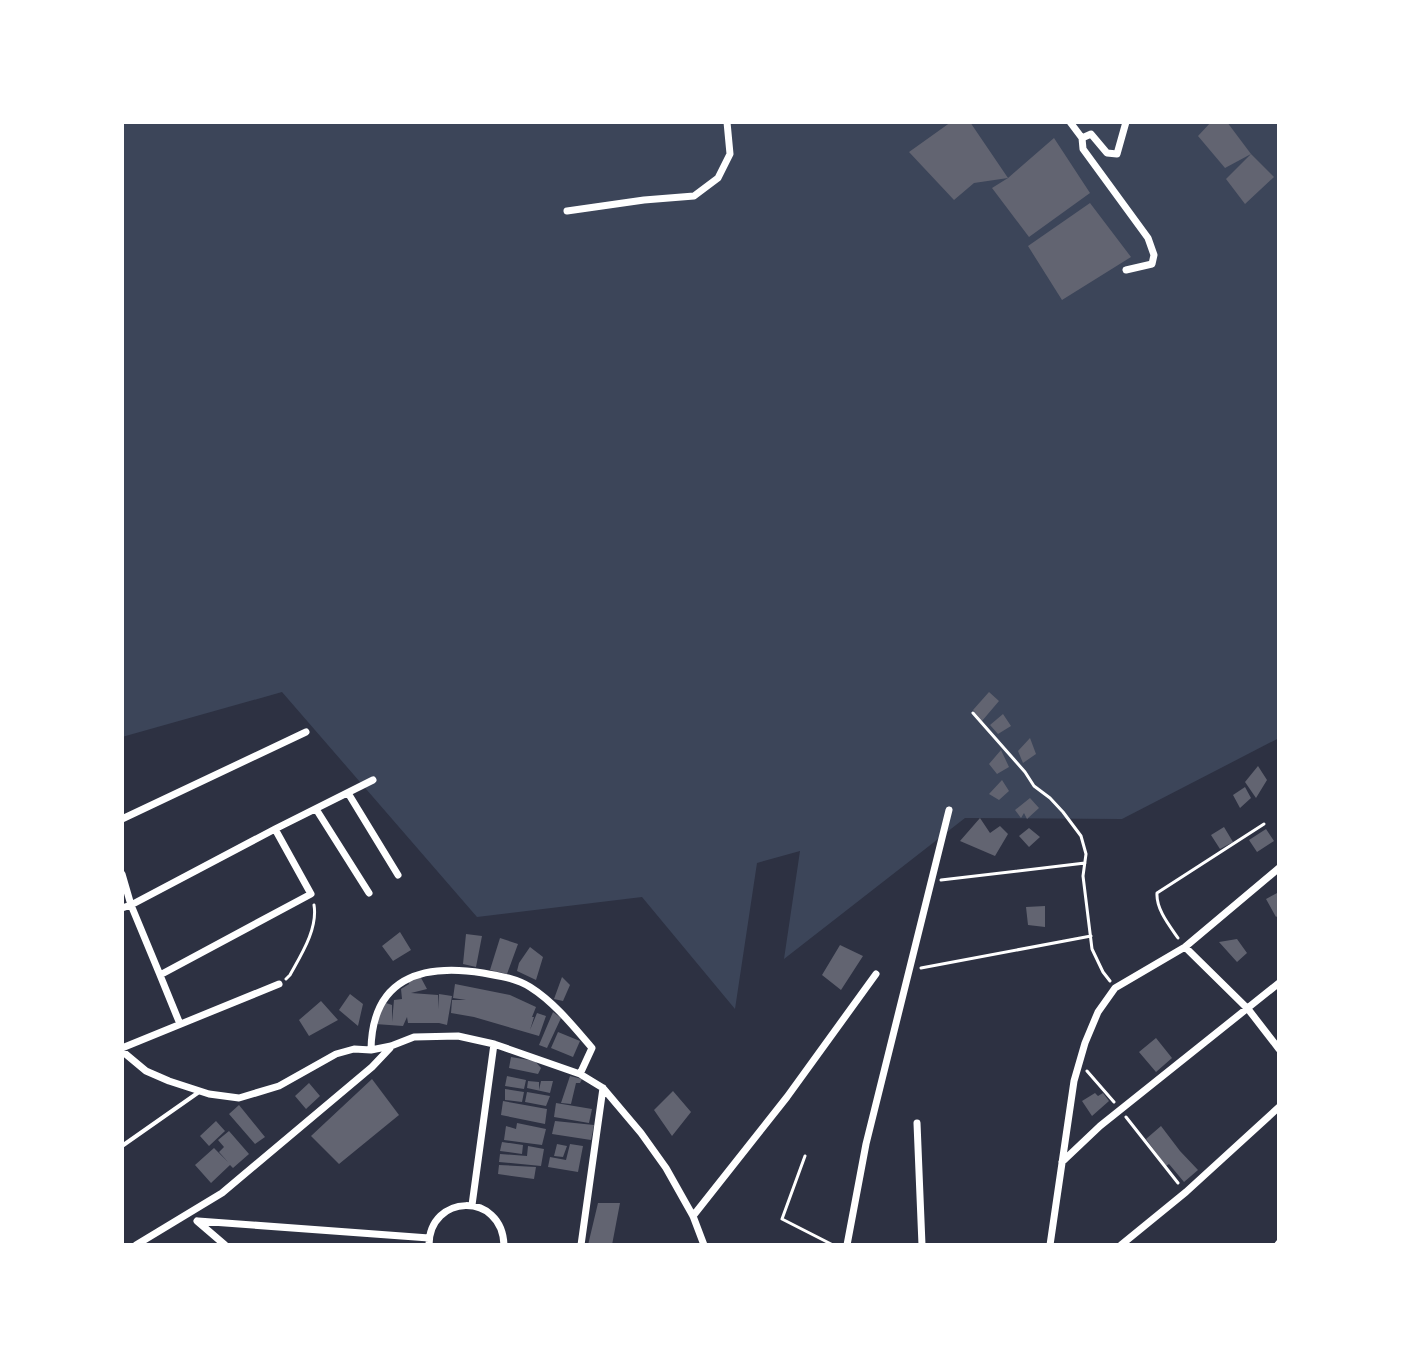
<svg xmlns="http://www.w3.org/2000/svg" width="1401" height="1367" font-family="Arial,sans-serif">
	<rect width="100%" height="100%" fill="#2d3142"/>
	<path fill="#3c4559" d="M 122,122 L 1279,122 L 1279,738 L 1122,819 L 965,818 L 784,959 L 800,851 L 757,863 L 735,1009 L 642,897 L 477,917 L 282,692 L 122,737 Z"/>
	<path fill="#626471" d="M 951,122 L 970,122 L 1008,178 L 974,183 L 954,200 L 909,152 Z
		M 1211,122 L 1227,122 L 1251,154 L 1274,177 L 1245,204 L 1226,179 L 1251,154 L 1225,168 L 1198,136 Z
		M 1054,138 L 1090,193 L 1029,237 L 992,188 L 1008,178 Z
		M 1090,203 L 1131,257 L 1062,300 L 1028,246 Z
		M 989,692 L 999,701 L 982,721 L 973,710 Z
		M 1003,714 L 1011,726 L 998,734 L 990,725 Z
		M 1030,738 L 1036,754 L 1023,763 L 1018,751 Z
		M 1001,750 L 1009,767 L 997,774 L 989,764 Z
		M 1258,766 L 1267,780 L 1256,798 L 1245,782 Z
		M 1002,780 L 1009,791 L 999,800 L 989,794 Z
		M 1245,787 L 1251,798 L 1240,808 L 1233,795 Z
		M 1030,798 L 1039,808 L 1027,819 L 1024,813 L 1021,818 L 1015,810 Z
		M 980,818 L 990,833 L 1000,826 L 1008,834 L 995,856 L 960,841 Z
		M 1224,827 L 1233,842 L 1220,849 L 1211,835 Z
		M 1029,828 L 1040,837 L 1029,847 L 1019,836 Z
		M 1266,829 L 1274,841 L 1257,852 L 1249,840 Z
		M 1279,892 L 1279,915 L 1276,917 L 1266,899 Z
		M 1045,906 L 1045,927 L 1028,925 L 1026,907 Z
		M 400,932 L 411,950 L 393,961 L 382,946 Z
		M 466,934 L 482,936 L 476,967 L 463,964 Z
		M 500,938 L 518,944 L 507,974 L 490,970 Z
		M 1237,939 L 1247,953 L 1237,962 L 1219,942 Z
		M 840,945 L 863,956 L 841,990 L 822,975 Z
		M 530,947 L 543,957 L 536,980 L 517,971 L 519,963 Z
		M 420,976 L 427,989 L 411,993 L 438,995 L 438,1009 L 439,994 L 452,996 L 447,1025 L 439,1023 L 408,1023 L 407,1017 L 403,1026 L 375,1024 L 386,1003 L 392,1005 L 392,1022 L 394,1000 L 402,999 L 401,989 L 409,984 L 409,981 Z
		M 562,977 L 570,985 L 563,1001 L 554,999 Z
		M 455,984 L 510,995 L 536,1007 L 532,1017 L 534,1017 L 530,1030 L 537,1013 L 546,1016 L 539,1036 L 474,1017 L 451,1013 L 452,1000 L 466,1000 L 453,998 Z
		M 350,994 L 363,1004 L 358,1026 L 339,1010 Z
		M 321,1001 L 338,1020 L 309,1036 L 299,1020 Z
		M 553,1012 L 561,1018 L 547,1048 L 539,1045 Z
		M 558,1032 L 580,1041 L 573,1057 L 551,1048 Z
		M 1156,1038 L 1172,1058 L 1156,1072 L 1139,1052 Z
		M 511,1057 L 535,1061 L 541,1068 L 538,1074 L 509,1068 Z
		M 507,1076 L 526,1080 L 524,1089 L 505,1086 Z
		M 570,1076 L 582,1079 L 580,1083 L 576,1083 L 571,1104 L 561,1103 Z
		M 372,1079 L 399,1115 L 339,1164 L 311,1136 Z
		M 528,1081 L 539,1082 L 539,1090 L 541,1081 L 553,1081 L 550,1093 L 527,1088 Z
		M 309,1083 L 320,1096 L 306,1109 L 295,1096 Z
		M 505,1089 L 524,1092 L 522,1102 L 505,1100 Z
		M 673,1091 L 691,1112 L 672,1136 L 654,1110 Z
		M 527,1092 L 550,1096 L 546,1106 L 525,1102 Z
		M 1095,1093 L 1098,1096 L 1103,1093 L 1109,1101 L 1092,1116 L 1082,1101 Z
		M 503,1101 L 547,1109 L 545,1124 L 501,1115 Z
		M 556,1103 L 592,1109 L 589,1123 L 554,1117 Z
		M 239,1105 L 265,1137 L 255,1144 L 229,1114 Z
		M 216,1121 L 225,1131 L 209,1146 L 200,1136 Z
		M 555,1121 L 594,1125 L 591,1140 L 552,1134 Z
		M 517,1123 L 546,1129 L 542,1145 L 504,1140 L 506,1126 L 516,1129 Z
		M 1161,1126 L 1180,1151 L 1198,1170 L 1184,1182 L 1169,1164 L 1166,1166 L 1146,1139 Z
		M 229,1131 L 249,1154 L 233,1168 L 230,1165 L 211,1183 L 195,1165 L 214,1148 L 228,1162 L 219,1152 L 224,1147 L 218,1140 Z
		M 502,1142 L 523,1145 L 522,1154 L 500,1151 Z
		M 557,1144 L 567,1146 L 563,1157 L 554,1156 Z
		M 570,1144 L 583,1146 L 578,1172 L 548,1167 L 550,1157 L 566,1160 Z
		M 528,1146 L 544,1149 L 541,1166 L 499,1162 L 500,1154 L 527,1156 Z
		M 499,1165 L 536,1167 L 534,1179 L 498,1174 Z
		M 598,1203 L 620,1203 L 612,1245 L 588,1245 Z"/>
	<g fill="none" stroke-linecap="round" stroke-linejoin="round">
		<path stroke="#fff" stroke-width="3" d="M 973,713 L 1025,772 L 1034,786 L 1050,798 L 1063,812 L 1081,836 L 1086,854 L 1083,876 L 1092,949 L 1103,972 L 1110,981
			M 941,880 L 1085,863
			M 1178,938 C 1169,925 1156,909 1157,893 L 1264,824
			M 921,968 L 1091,936
			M 286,979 L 290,975 C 301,955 318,929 314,905
			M 1087,1071 L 1114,1102
			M 1126,1117 L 1178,1183
			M 805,1156 L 782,1219 L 833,1245
			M 1275,1245 L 1279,1240"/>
		<path stroke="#fff" stroke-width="4" d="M 122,1146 L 199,1092"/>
		<path stroke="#fff" stroke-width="7" d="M 1070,122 L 1082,138
			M 567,211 L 644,200 L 694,196 L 718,178 L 730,154 L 727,122
			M 1126,270 L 1152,264 L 1154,255 L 1148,238 L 1083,149 L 1082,138 L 1091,134 L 1107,153 L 1117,154 L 1126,122
			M 348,793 L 398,875
			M 316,809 L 369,893
			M 122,819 L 306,732
			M 122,874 L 131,905 L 160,975 L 311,894 L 275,829
			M 122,908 L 131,905 L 275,829 L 373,780
			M 1185,947 L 1248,1009 L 1279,1049
			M 160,975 L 180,1024
			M 122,1048 L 279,984
			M 371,1050 C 372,979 420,963 483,973 C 499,976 516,978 530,987 C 554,1002 574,1027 592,1048 L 580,1074
			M 122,1051 L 146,1071 L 169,1081 L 209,1094 L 239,1098 L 279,1086 L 336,1054 L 354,1049 L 371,1050 L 391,1046 L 414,1037 L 458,1036 L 494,1044 L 580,1074 L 603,1088 L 641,1133 L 666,1168 L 693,1216 L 704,1245
			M 917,1123 L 922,1245
			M 1062,1162 L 1100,1126 L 1279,983
			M 472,1205 L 494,1044
			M 693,1216 L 787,1097 L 876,974
			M 197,1221 L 225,1245
			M 198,1221 L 429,1238
			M 136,1245 L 222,1193 L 372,1067 L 390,1048
			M 429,1245 C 429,1194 502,1191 504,1245
			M 581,1245 L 603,1088
			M 847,1245 L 866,1144 L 949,810
			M 1050,1245 L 1074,1081 L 1085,1043 L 1098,1012 L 1115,988 L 1185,947 L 1279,868
			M 1121,1245 L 1186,1192 L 1279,1107"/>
	</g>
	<rect width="1401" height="1367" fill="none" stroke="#ffffff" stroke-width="248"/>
</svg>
